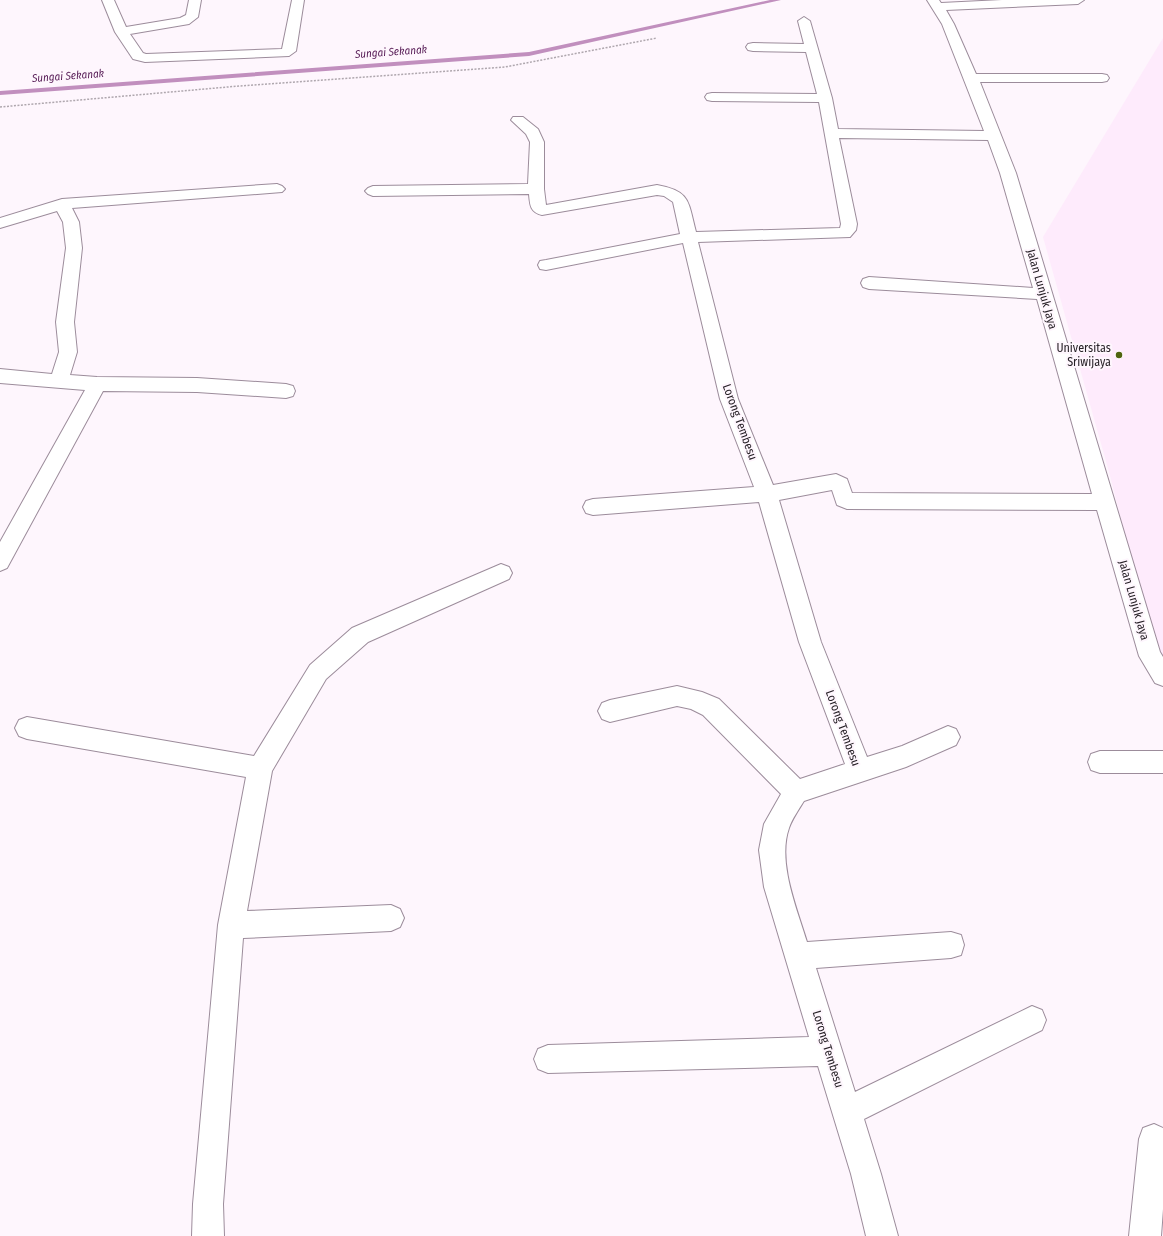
<svg xmlns="http://www.w3.org/2000/svg" width="1163" height="1236" font-family="'Fira Sans Condensed',sans-serif">
	<rect width="100%" height="100%" fill="#fef6fd"/>
	<path fill="#feebfc" d="M 1163,38 L 1163,658 L 1144,610 L 1109,472 L 1043,237 Z"/>
	<g fill="none" stroke-linecap="round" stroke-linejoin="round">
		<path fill="#c18fbe" fill-rule="evenodd" d="M 770,0 L 781,0 L 529,56 L 0,95 L 0,91 L 529,52 Z"/>
		<defs>
			<path id="minor" d="M 102,0 L 114,0 L 126,27 L 180,18 L 186,15 L 189,0 L 201,0 L 198,17 L 189,24 L 130,34 L 143,53 L 146,54 L 282,49 L 292,0 L 304,0 L 296,51 L 289,56 L 145,62 L 133,59 L 115,32 Z
				M 927,0 L 939,0 L 941,3 L 1002,0 L 1084,0 L 1078,4 L 946,10 L 954,24 L 976,74 L 1102,74 L 1107,75 L 1109,78 L 1107,81 L 1102,82 L 980,82 L 1016,173 L 1160,652 L 1163,657 L 1163,686 L 1155,683 L 1139,656 L 1097,510 L 847,509 L 837,505 L 832,490 L 779,500 L 821,642 L 867,757 L 902,746 L 948,726 L 956,729 L 960,737 L 956,745 L 906,767 L 804,801 C 799,809 792,819 789,828 C 777,862 797,909 807,942 L 951,932 L 961,935 L 964,945 L 961,955 L 951,958 L 816,968 L 855,1092 L 1032,1006 L 1042,1010 L 1046,1020 L 1042,1030 L 864,1119 L 881,1174 L 898,1236 L 866,1236 L 851,1174 L 818,1066 L 548,1073 L 538,1069 L 534,1059 L 538,1049 L 548,1045 L 809,1037 L 764,887 L 759,850 L 764,824 L 781,794 L 703,715 L 691,709 L 677,706 L 610,722 L 602,719 L 598,711 L 602,703 L 610,700 L 677,686 L 702,692 L 719,699 L 800,779 L 845,764 L 799,642 L 759,502 L 593,515 L 586,513 L 583,507 L 586,501 L 593,499 L 754,487 L 720,399 L 683,243 L 546,270 L 540,269 L 538,265 L 540,261 L 546,260 L 680,234 L 673,202 L 664,196 L 657,195 L 542,215 C 530,212 530,205 529,194 L 373,196 L 368,194 L 365,191 L 368,188 L 373,186 L 528,184 L 530,142 L 526,134 L 511,120 L 513,117 L 523,117 L 538,129 L 544,142 L 544,189 L 546,205 L 657,185 C 691,191 688,202 696,232 L 840,228 L 841,224 L 819,102 L 712,101 L 707,100 L 705,97 L 707,94 L 712,93 L 817,94 L 806,52 L 753,51 L 748,50 L 746,47 L 748,44 L 753,43 L 804,44 L 798,21 L 804,17 L 810,21 L 832,98 L 838,129 L 984,131 L 942,24 ZM 839,138 L 988,140 L 1000,173 L 1033,288 L 869,277 L 863,279 L 861,283 L 863,287 L 869,289 L 1037,299 L 1092,494 L 852,493 L 847,479 L 836,474 L 773,485 L 738,399 L 698,242 L 850,237 L 856,230 L 857,224 Z
				M 277,184 L 282,186 L 285,189 L 282,192 L 72,208 L 79,222 L 82,248 L 74,322 L 77,352 L 70,375 L 97,377 L 197,378 L 286,384 L 293,386 L 295,391 L 293,396 L 286,398 L 197,392 L 103,391 L 7,568 L 0,571 L 0,542 L 85,390 L 0,383 L 0,369 L 52,374 L 59,352 L 56,322 L 66,248 L 63,222 L 57,211 L 0,228 L 0,218 L 62,199 Z
				M 501,564 L 509,567 L 512,573 L 509,579 L 368,642 L 326,679 L 272,771 L 247,911 L 391,905 L 400,909 L 404,918 L 400,927 L 391,931 L 243,938 L 223,1204 L 224,1236 L 192,1236 L 193,1204 L 218,925 L 246,777 L 27,739 L 19,736 L 15,728 L 19,720 L 27,717 L 254,756 L 310,665 L 352,628 Z
				M 1100,751 L 1163,751 L 1163,773 L 1100,773 L 1091,770 L 1088,762 L 1091,754 Z
				M 1154,1124 L 1163,1128 L 1163,1209 L 1161,1236 L 1129,1236 L 1139,1139 L 1143,1128 Z"/>
		</defs>
		<use href="#minor" stroke="#9c8c9b" stroke-width="2"/>
		<path stroke="#afa7ae" stroke-width="1.5" stroke-dasharray="2 1.5" stroke-linecap="butt" d="M 0,107 L 239,86 L 505,67 L 657,38"/>
		<use href="#minor" fill="#fff" fill-rule="evenodd"/>
	</g>
	<circle fill="#4e630e" stroke="#fef6fd" stroke-width="1.5" cx="1119" cy="355" r="4"/>
	<g text-anchor="middle" dominant-baseline="central" stroke-width="4" stroke-linejoin="round" paint-order="stroke">
		<g font-size="11" font-style="italic" fill="#571c56" stroke="#fef6fd">
			<text transform="translate(391 52) rotate(-4)">Sungai Sekanak</text>
			<text transform="translate(68 76) rotate(-4)">Sungai Sekanak</text>
		</g>
		<g font-size="12" fill="#272127" stroke="#fef6fd">
			<text transform="translate(1042 289) rotate(74)">Jalan Lunjuk Jaya</text>
			<text transform="translate(740 422) rotate(70)">Lorong Tembesu</text>
			<text transform="translate(1134 600) rotate(74)">Jalan Lunjuk Jaya</text>
			<text transform="translate(843 728) rotate(70)">Lorong Tembesu</text>
			<text transform="translate(828 1049) rotate(73)">Lorong Tembesu</text>
		</g>
		<g font-size="12" fill="#272127" stroke="#fef6fd" text-anchor="end">
			<text x="1111" y="348">Universitas<tspan x="1111" dy="14">Sriwijaya</tspan></text>
		</g>
	</g>
</svg>
